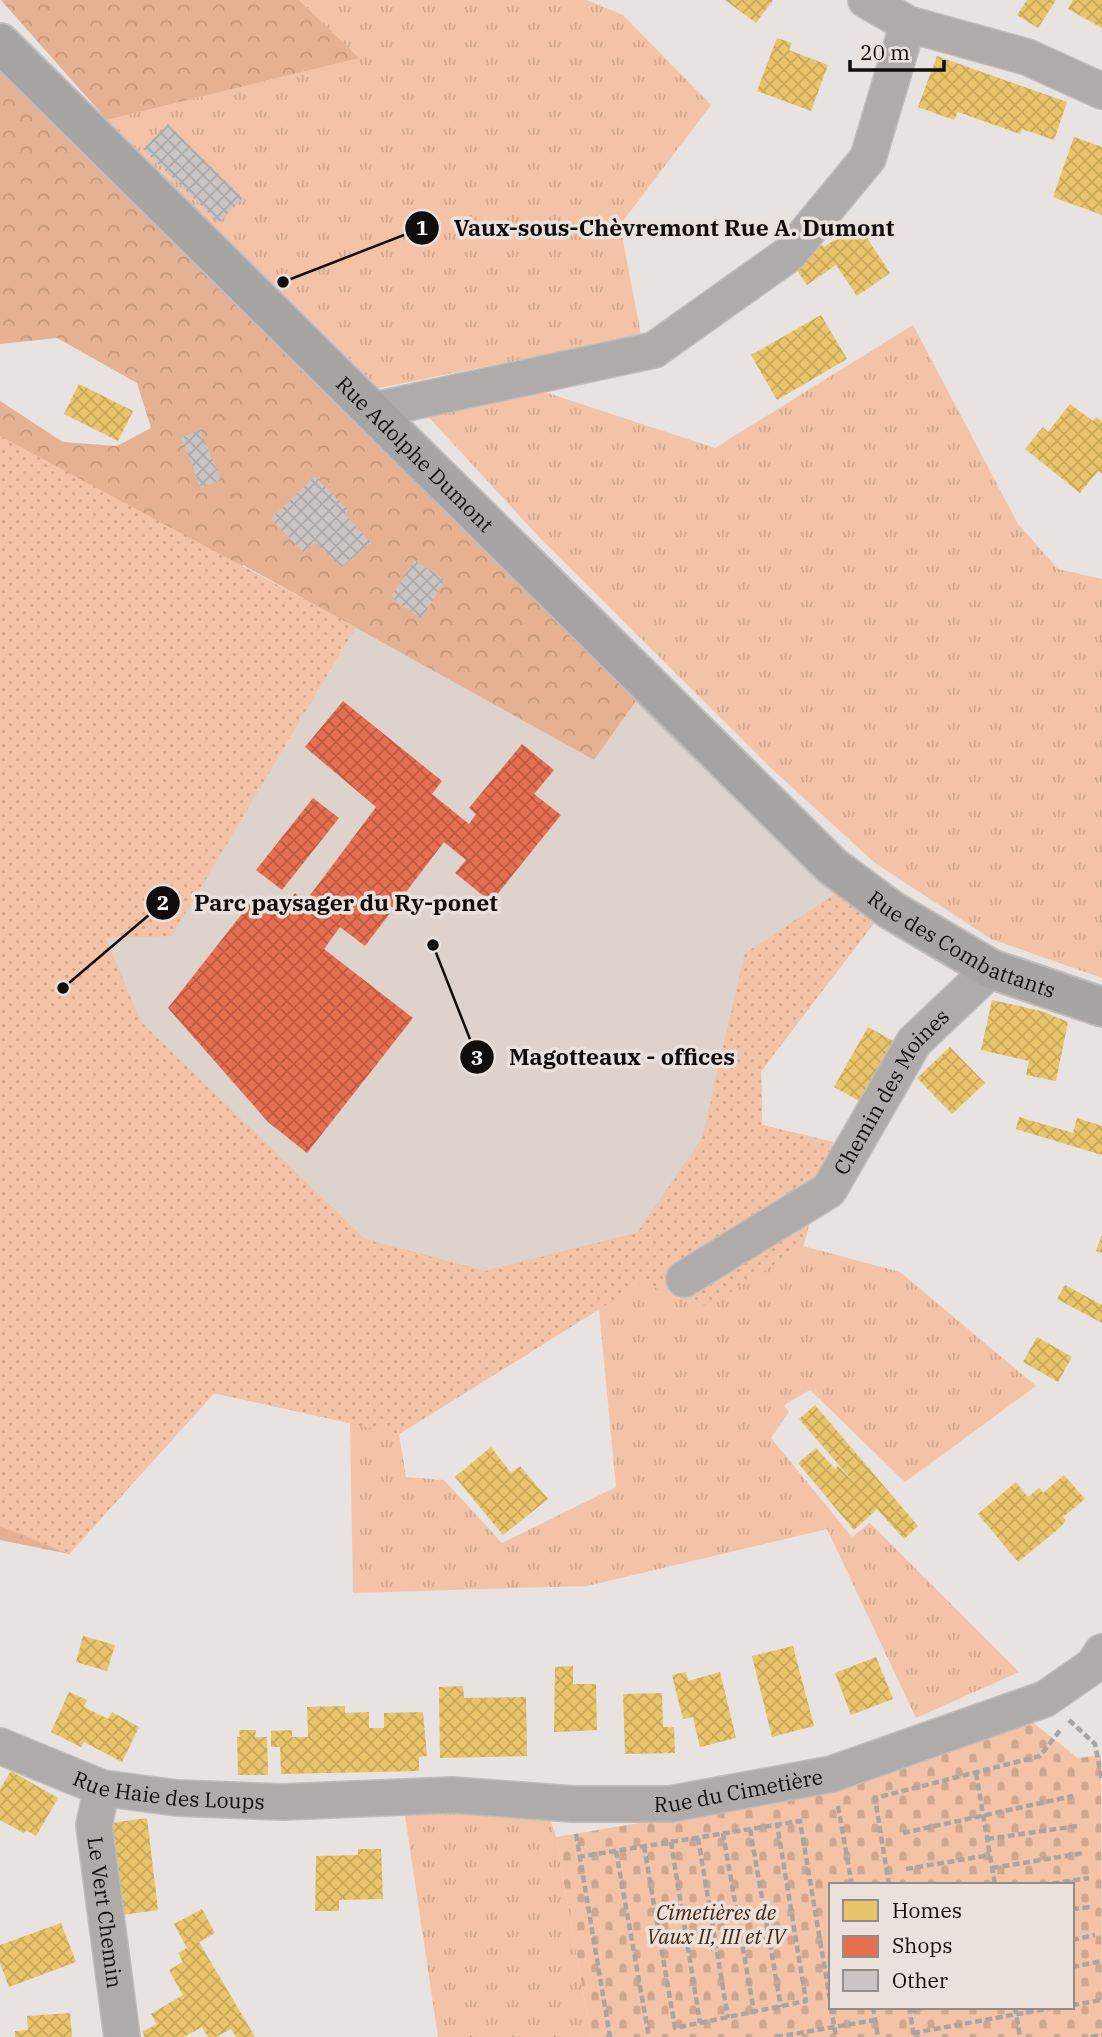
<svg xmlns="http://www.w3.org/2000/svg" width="1102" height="2037" font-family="'IBM Plex Serif',serif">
	<defs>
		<pattern id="grass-tufts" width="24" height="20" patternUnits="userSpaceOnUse" patternTransform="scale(1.75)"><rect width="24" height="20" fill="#f4c3a7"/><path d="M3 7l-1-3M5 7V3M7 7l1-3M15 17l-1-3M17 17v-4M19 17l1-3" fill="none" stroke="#d0a68f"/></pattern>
		<pattern id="forest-crowns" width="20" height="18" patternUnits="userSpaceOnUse" patternTransform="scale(1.75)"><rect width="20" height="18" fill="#e5b192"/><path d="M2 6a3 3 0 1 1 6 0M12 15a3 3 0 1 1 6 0" fill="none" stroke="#c3977d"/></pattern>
		<pattern id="cemetery-stones" width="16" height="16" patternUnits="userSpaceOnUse" patternTransform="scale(1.75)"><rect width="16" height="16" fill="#f4c3a7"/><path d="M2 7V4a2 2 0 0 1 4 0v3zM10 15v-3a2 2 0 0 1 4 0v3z" fill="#d0a68f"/></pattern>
		<pattern id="park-dots" width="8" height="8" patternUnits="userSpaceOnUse" patternTransform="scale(1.75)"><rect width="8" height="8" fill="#f4c3a7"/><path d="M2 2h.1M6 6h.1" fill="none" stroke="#d0a68f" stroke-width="1.8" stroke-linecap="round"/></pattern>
		<pattern id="homes-cross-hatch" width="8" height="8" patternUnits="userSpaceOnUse" patternTransform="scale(1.75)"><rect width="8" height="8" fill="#e9c46a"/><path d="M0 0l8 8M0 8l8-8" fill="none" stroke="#c7a75b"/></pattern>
		<pattern id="shops-cross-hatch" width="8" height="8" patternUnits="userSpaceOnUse" patternTransform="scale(1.75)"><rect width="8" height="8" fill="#e76f51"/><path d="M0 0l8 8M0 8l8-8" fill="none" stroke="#ba5a42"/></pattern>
		<pattern id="building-cross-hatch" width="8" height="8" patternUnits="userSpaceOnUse" patternTransform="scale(1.75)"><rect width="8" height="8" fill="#cac5c4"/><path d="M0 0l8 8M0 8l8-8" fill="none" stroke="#aca8a7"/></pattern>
	</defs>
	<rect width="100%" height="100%" fill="#e8e2e0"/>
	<path fill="#ddd2cc" d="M 356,627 L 594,760 L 644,690 L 841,890 L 745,953 L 702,1139 L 638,1233 L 485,1271 L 364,1239 L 141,1022 L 105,938 L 172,935 Z"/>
	<path fill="url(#grass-tufts)" d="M 299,0 L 587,0 L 623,15 L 711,105 L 620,225 L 641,335 L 379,388 L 107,120 L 358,58 Z
		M 913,325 L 1018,524 L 1058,569 L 1102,579 L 1102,978 L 991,939 L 875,863 L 772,769 L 538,536 L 424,412 L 526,386 L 715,448 Z
		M 803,1246 L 900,1272 L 1036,1386 L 905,1482 L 810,1390 L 784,1405 L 789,1412 L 771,1438 L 852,1537 L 870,1523 L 1019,1672 L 916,1718 L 827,1529 L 587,1586 L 353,1593 L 350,1423 L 399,1434 L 406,1477 L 444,1480 L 502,1543 L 616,1487 L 599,1309 L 641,1283 L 708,1306 Z
		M 546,1806 L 556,1837 L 591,2037 L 438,2037 L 404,1809 Z"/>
	<path fill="url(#forest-crowns)" d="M 1,0 L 299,0 L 359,58 L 107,120 Z
		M 0,63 L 644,690 L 594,760 L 243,565 L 94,912 L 141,1022 L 364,1239 L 485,1271 L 637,1233 L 702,1139 L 745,953 L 880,915 L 761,1071 L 762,1125 L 833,1142 L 803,1246 L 708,1306 L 641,1283 L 399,1434 L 214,1393 L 69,1554 L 0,1540 L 0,401 L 63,442 L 117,446 L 151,428 L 137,383 L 57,338 L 0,344 Z"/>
	<path fill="url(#cemetery-stones)" fill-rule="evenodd" d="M 1032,1722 L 1078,1758 L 1101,1755 L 1102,2037 L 591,2037 L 556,1837 L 836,1790 ZM 831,1885 L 1072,1885 L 1072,2007 L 831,2007 Z"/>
	<path fill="url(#park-dots)" d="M 0,436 L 356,627 L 172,936 L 105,938 L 141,1022 L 364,1239 L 485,1271 L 637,1233 L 702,1139 L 745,953 L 841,890 L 880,915 L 761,1071 L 762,1125 L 833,1142 L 803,1246 L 708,1306 L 641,1283 L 399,1434 L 214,1393 L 69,1554 L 0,1526 Z"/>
	<path fill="url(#homes-cross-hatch)" d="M 725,0 L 773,0 L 756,23 Z
		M 1027,0 L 1056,0 L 1038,28 L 1017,15 Z
		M 1073,0 L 1102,0 L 1102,28 L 1068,9 Z
		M 777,38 L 792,43 L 789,50 L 828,65 L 811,111 L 757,91 Z
		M 937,56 L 1067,102 L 1054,140 L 1022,129 L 1020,134 L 958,112 L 954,120 L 918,107 Z
		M 1074,137 L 1102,147 L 1102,215 L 1053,197 Z
		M 858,224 L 890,273 L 857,296 L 836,265 L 807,285 L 790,260 L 819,240 L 824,247 Z
		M 821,315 L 847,359 L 777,400 L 751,355 Z
		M 79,384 L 133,411 L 118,441 L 64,414 Z
		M 1070,404 L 1093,421 L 1096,417 L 1102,421 L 1102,474 L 1098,471 L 1080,493 L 1025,449 L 1043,427 L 1048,432 Z
		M 992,1000 L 1041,1011 L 1068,1022 L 1056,1081 L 1026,1075 L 1029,1061 L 981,1050 Z
		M 868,1027 L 897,1043 L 863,1103 L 834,1087 Z
		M 950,1047 L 985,1083 L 952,1114 L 917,1078 Z
		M 1019,1117 L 1073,1133 L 1077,1118 L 1102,1126 L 1102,1155 L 1016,1129 Z
		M 1102,1235 L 1102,1253 L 1096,1251 Z
		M 1065,1285 L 1102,1305 L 1102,1323 L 1057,1299 Z
		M 1037,1337 L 1072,1357 L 1058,1382 L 1023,1362 Z
		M 815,1405 L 918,1526 L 904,1539 L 877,1509 L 854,1530 L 798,1463 L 816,1448 L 835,1469 L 838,1466 L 857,1486 L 799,1419 Z
		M 491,1447 L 511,1473 L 520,1466 L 548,1499 L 503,1535 L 455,1477 Z
		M 1064,1475 L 1085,1499 L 1063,1517 L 1066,1521 L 1056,1531 L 1018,1562 L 978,1514 L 1016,1482 L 1028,1497 L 1039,1488 L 1043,1493 Z
		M 83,1636 L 115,1645 L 107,1671 L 76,1662 Z
		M 793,1646 L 814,1726 L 772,1737 L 752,1656 Z
		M 876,1657 L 893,1699 L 851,1715 L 835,1673 Z
		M 573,1666 L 573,1684 L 596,1684 L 597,1730 L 554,1732 L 555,1667 Z
		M 686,1672 L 688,1681 L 720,1672 L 736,1738 L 700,1747 L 693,1717 L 683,1719 L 672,1675 Z
		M 463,1686 L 464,1698 L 526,1697 L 527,1756 L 440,1758 L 439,1687 Z
		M 69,1692 L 87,1700 L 84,1707 L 108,1719 L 112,1712 L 139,1727 L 122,1762 L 84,1742 L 81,1747 L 51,1732 Z
		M 662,1693 L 663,1727 L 674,1727 L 675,1753 L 625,1754 L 623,1694 Z
		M 345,1706 L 345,1713 L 369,1712 L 369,1728 L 384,1728 L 384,1713 L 423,1712 L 427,1756 L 419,1757 L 419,1771 L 281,1774 L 280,1747 L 271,1747 L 271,1731 L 292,1730 L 292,1737 L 308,1737 L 307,1707 Z
		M 239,1730 L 256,1730 L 255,1737 L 267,1737 L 268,1775 L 238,1775 L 237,1737 L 240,1737 Z
		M 11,1771 L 58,1798 L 36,1836 L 26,1830 L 24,1833 L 0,1820 L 0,1789 Z
		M 147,1818 L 158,1910 L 115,1916 L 104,1824 Z
		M 358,1849 L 381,1849 L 383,1899 L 339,1900 L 339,1911 L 315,1911 L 316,1856 L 358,1855 Z
		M 202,1909 L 215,1933 L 199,1942 L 255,2037 L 236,2037 L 231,2029 L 216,2037 L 208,2037 L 202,2027 L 184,2037 L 144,2037 L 143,2031 L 157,2024 L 151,2014 L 183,1995 L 169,1970 L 183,1962 L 178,1953 L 187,1948 L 174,1924 Z
		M 61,1923 L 76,1962 L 9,1987 L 0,1963 L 0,1945 Z
		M 70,2013 L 72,2037 L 15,2037 L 15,2031 L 28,2030 L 27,2016 Z"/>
	<path fill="url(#shops-cross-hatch)" d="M 343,701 L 442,781 L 432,794 L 469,824 L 476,814 L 469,808 L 522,744 L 554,770 L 534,794 L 561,815 L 491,902 L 455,873 L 466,860 L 444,842 L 365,946 L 340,927 L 324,949 L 413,1018 L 307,1153 L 268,1122 L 168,1008 L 256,896 L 280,913 L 295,893 L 305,902 L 376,807 L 305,747 Z
		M 313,798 L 339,818 L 282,890 L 256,870 Z"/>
	<path fill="url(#building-cross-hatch)" d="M 168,124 L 243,198 L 219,223 L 143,149 Z
		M 200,430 L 221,480 L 201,488 L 181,438 Z
		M 315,476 L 348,510 L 344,514 L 371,543 L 341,567 L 315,542 L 304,553 L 271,519 Z
		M 414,560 L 445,580 L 421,619 L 391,597 Z"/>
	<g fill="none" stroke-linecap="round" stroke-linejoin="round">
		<defs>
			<g id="minor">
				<path d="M 866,0 L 908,24 L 1027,57 L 1102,91"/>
				<path d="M 370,411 L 654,350 L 789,254 L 868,158 L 908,24"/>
				<path id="s1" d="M 684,1279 L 829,1190 L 914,1042 L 991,969"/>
				<path id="s2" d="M 0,1746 L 102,1788 L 177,1798 L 283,1802 L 452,1795 L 573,1804 L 670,1804 L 832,1774 L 1045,1699 L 1094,1665 L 1102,1652"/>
				<path id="s3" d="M 102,1788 L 94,1825 L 122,2037"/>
			</g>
			<g id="major">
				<path id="s4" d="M 0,43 L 832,866 L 891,910 L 991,969 L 1102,1007"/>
			</g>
		</defs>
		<use href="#minor" stroke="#c0bcbb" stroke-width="38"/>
		<use href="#major" stroke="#c0bcbb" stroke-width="42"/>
		<path stroke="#a8a6a4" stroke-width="4.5" stroke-dasharray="7 3.5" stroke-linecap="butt" d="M 1069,1720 L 1095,1744 L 1102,1781
			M 976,1773 L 995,1885
			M 838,1806 L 852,1885
			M 750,1829 L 781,2007
			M 723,1833 L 754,2012
			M 903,1833 L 1073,1796
			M 576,1834 L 610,2037
			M 698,1838 L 728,2018
			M 987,1839 L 1078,1826
			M 671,1842 L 700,2023
			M 644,1846 L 675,2028 L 806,2001 L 777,1824
			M 616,1851 L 649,2037
			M 578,1857 L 800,1821 L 831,2006
			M 992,1868 L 1084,1853
			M 906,1869 L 990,1855
			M 889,1885 L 875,1798 L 1040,1756 L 1061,1729
			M 1042,1885 L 1089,1878
			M 1072,1909 L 1091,1907
			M 1072,1940 L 1095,1935
			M 1072,1967 L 1102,1961
			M 1072,2005 L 1102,2000
			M 831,2007 L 836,2037
			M 873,2007 L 878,2037
			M 909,2007 L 914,2037
			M 1015,2007 L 1020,2037
			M 910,2011 L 926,2007
			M 913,2033 L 1056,2007
			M 776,2037 L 875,2020
			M 1091,2037 L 1102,2035"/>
		<use href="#minor" stroke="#aeabaa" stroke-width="35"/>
		<use href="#major" stroke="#a7a5a4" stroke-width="38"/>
	</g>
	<g text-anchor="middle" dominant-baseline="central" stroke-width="7" stroke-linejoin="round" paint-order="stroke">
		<g font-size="21" fill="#100d0c" stroke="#ebe1dc">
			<text stroke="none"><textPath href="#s4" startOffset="584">Rue Adolphe Dumont</textPath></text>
			<text stroke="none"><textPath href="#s4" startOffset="1323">Rue des Combattants</textPath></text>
			<text stroke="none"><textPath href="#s1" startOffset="287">Chemin des Moines</textPath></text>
			<text stroke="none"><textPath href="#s2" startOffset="177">Rue Haie des Loups</textPath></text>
			<text stroke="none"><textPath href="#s2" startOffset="749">Rue du Cimetière</textPath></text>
			<text stroke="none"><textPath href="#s3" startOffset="126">Le Vert Chemin</textPath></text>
		</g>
		<g font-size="21" font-style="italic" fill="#47230d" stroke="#ebe1dc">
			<text x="716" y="1912">Cimetières de<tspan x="716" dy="24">Vaux II, III et IV</tspan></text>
		</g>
	</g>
	<path fill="none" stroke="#100d0c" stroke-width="2.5" d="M283 282L422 228M63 988L163 903M433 945L477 1057"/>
	<g fill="#100d0c" stroke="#ebe1dc" stroke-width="2.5">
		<circle cx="283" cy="282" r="7"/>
		<circle cx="63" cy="988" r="7"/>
		<circle cx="433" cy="945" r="7"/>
		<circle cx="422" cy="228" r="18"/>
		<circle cx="163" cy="903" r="18"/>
		<circle cx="477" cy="1057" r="18"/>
	</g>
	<g font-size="21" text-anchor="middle" font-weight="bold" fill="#fff">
		<text x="422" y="235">1</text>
		<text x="163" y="910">2</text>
		<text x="477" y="1065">3</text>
	</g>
	<g font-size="23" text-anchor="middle" font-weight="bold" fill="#100d0c" stroke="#ebe1dc" stroke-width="7" stroke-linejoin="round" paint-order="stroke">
		<text x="674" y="236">Vaux-sous-Chèvremont Rue A. Dumont</text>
		<text x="346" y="911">Parc paysager du Ry-ponet</text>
		<text x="622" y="1065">Magotteaux - offices</text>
	</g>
	<rect x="829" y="1883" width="245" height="126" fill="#ebe1dc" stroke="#938c89" stroke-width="2"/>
	<rect x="843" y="1900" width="35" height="21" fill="#e9c46a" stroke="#938c89" stroke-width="2"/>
	<text x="892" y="1918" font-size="21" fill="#100d0c">Homes</text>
	<rect x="843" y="1936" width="35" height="21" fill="#e76f51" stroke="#938c89" stroke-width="2"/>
	<text x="892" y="1953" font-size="21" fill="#100d0c">Shops</text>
	<rect x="843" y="1970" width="35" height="21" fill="#cac5c4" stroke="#938c89" stroke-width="2"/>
	<text x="892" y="1988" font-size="21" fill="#100d0c">Other</text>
	<path d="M850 60v10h94v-10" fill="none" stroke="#100d0c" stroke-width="3.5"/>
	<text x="860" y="60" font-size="21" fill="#100d0c" stroke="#ebe1dc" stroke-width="5" paint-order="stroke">20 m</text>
</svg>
